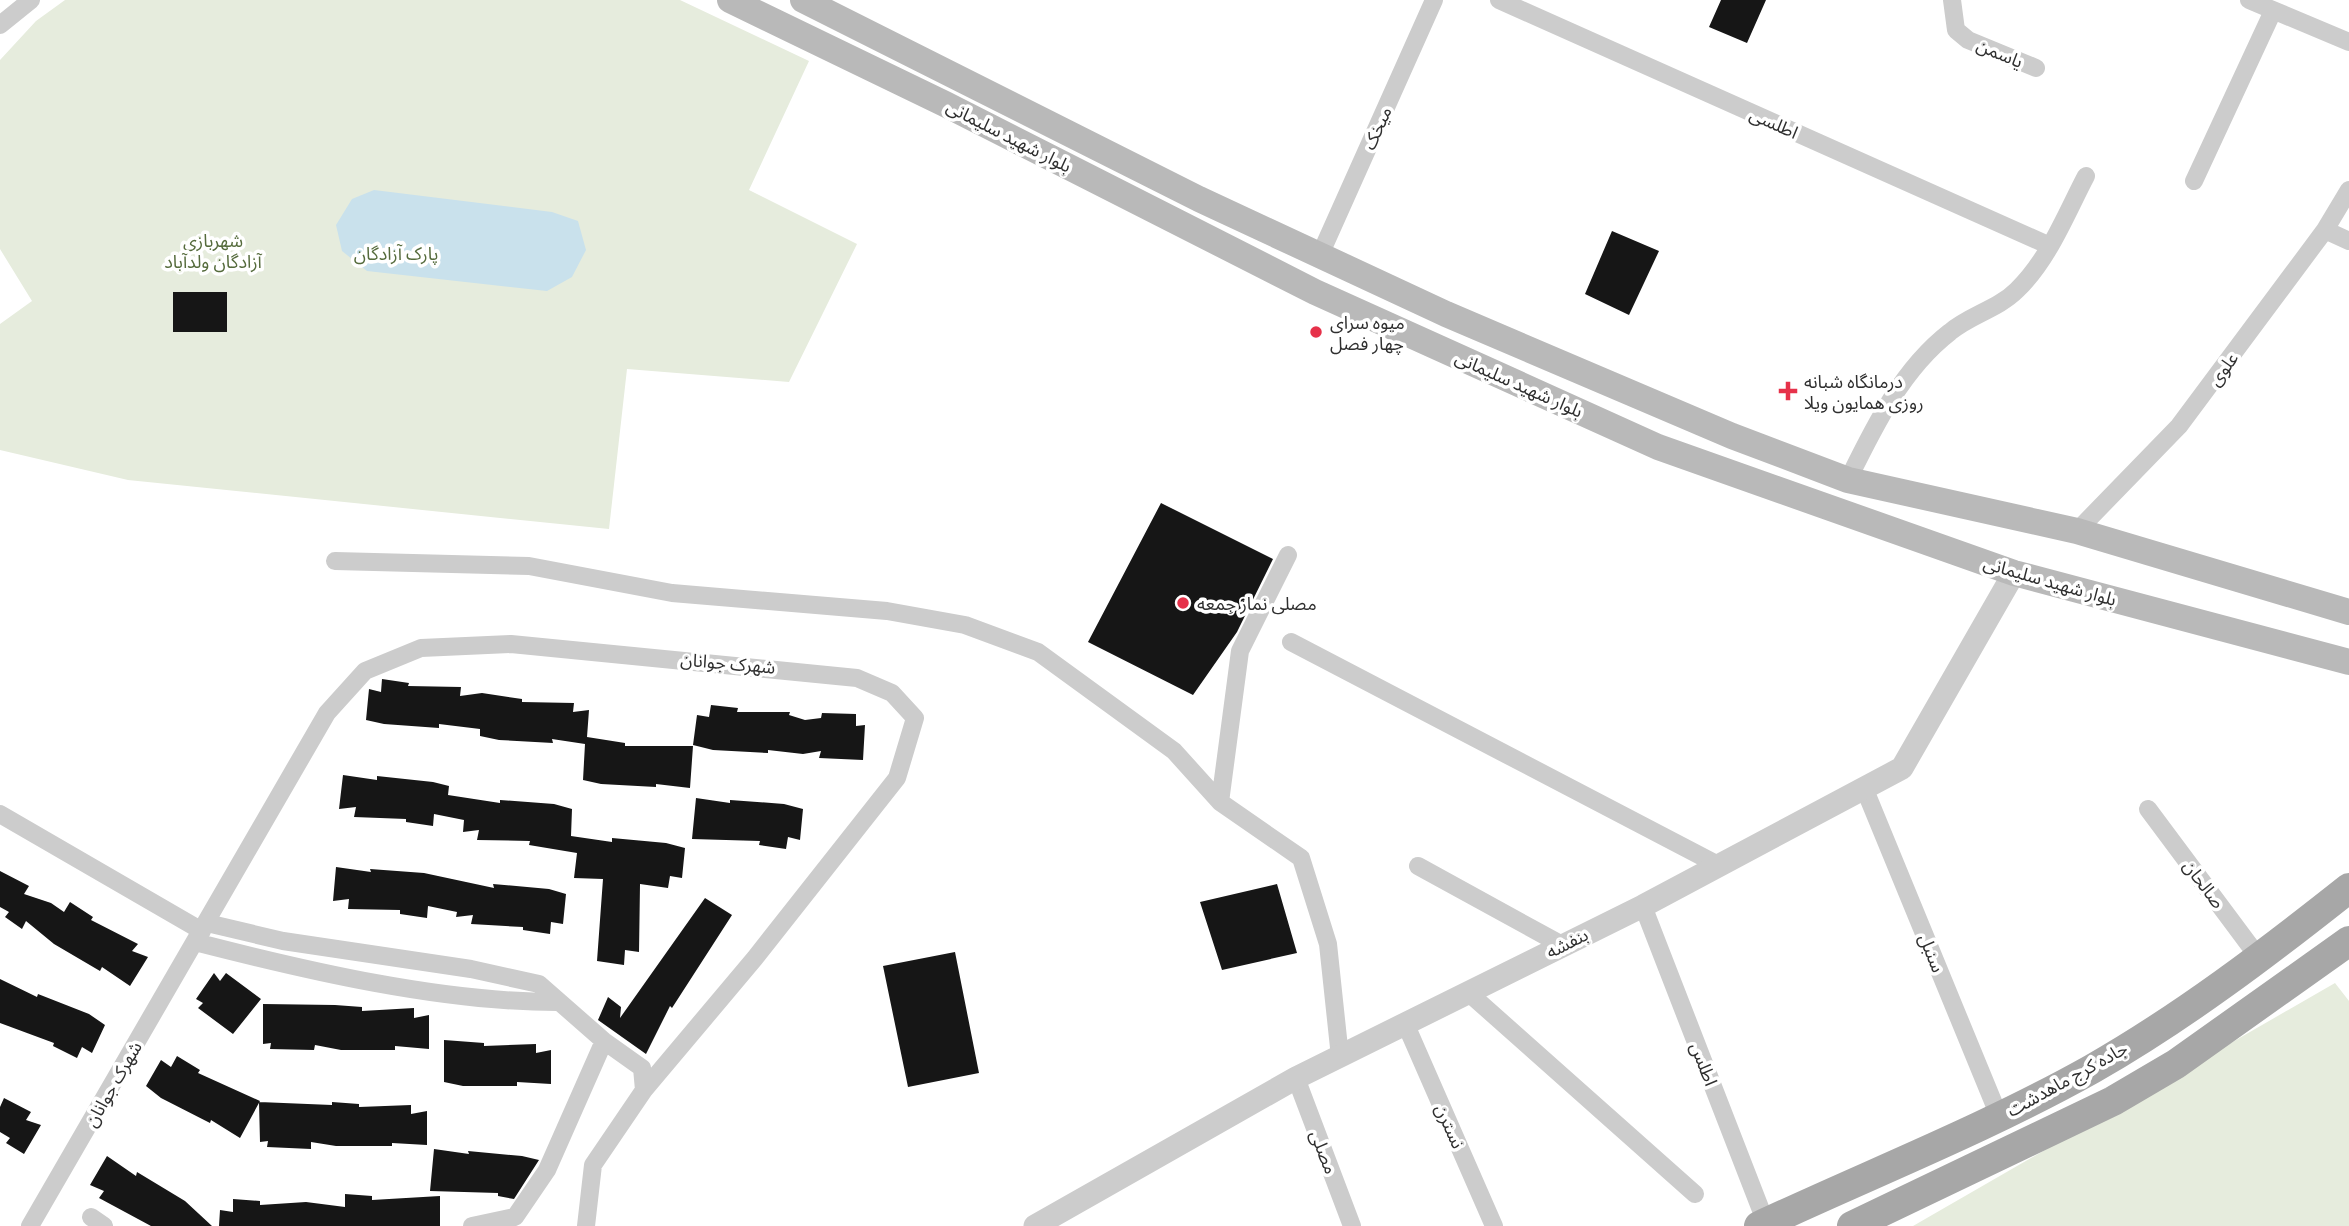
<svg xmlns="http://www.w3.org/2000/svg" width="2349" height="1226" font-family="'Archivo Narrow','Noto Sans Arabic',sans-serif">
	<rect width="100%" height="100%" fill="#fff"/>
	<path fill="#e6ecdd" d="M 65,0 L 680,0 L 809,61 L 749,190 L 857,244 L 789,382 L 627,369 L 609,529 L 128,480 L 0,450 L 0,324 L 32,301 L 0,249 L 0,60 L 36,21 Z
		M 2335,983 L 2349,1001 L 2349,1226 L 1913,1226 Z"/>
	<path fill="#c9e1ec" d="M 374,190 L 552,212 L 578,221 L 586,250 L 572,277 L 547,291 L 367,271 L 342,251 L 336,225 L 352,199 Z"/>
	<path fill="#161616" d="M 1721,0 L 1766,0 L 1747,43 L 1709,27 Z
		M 1612,231 L 1659,251 L 1629,315 L 1585,294 Z
		M 173,292 L 227,292 L 227,332 L 173,332 Z
		M 1161,503 L 1273,559 L 1237,632 L 1193,695 L 1088,642 Z
		M 382,679 L 409,683 L 408,686 L 461,687 L 460,696 L 482,693 L 522,699 L 522,702 L 574,703 L 573,712 L 589,710 L 587,737 L 625,743 L 625,746 L 693,746 L 690,788 L 656,784 L 656,787 L 601,784 L 583,780 L 585,744 L 552,739 L 553,743 L 499,740 L 480,736 L 480,729 L 439,724 L 439,728 L 384,724 L 366,720 L 369,689 L 381,692 Z
		M 711,705 L 738,708 L 737,712 L 790,712 L 789,715 L 805,720 L 821,718 L 822,713 L 856,714 L 856,726 L 865,725 L 863,760 L 819,758 L 821,751 L 803,754 L 768,750 L 768,753 L 713,750 L 693,745 L 697,715 L 709,717 Z
		M 343,775 L 377,780 L 377,776 L 433,782 L 449,786 L 448,795 L 500,803 L 500,800 L 554,804 L 572,809 L 571,836 L 612,842 L 612,838 L 666,843 L 685,848 L 682,878 L 670,876 L 668,888 L 640,884 L 639,952 L 625,950 L 624,965 L 597,961 L 603,879 L 574,878 L 577,853 L 529,845 L 530,841 L 477,840 L 479,830 L 463,832 L 464,820 L 434,814 L 433,826 L 406,822 L 406,819 L 354,817 L 356,807 L 339,809 Z
		M 696,798 L 730,803 L 730,800 L 784,804 L 803,809 L 800,840 L 788,837 L 786,849 L 759,845 L 760,841 L 692,839 Z
		M 336,867 L 371,872 L 370,869 L 424,873 L 494,888 L 493,884 L 549,889 L 566,894 L 563,924 L 551,922 L 550,934 L 523,930 L 523,927 L 471,924 L 473,915 L 456,917 L 457,912 L 428,906 L 427,918 L 400,914 L 400,910 L 348,909 L 349,899 L 333,901 Z
		M 0,871 L 29,886 L 24,894 L 51,903 L 64,912 L 70,902 L 93,917 L 91,920 L 138,944 L 132,951 L 148,957 L 130,986 L 102,967 L 100,971 L 54,944 L 26,921 L 22,929 L 5,917 L 9,912 L 0,907 Z
		M 1277,884 L 1297,953 L 1222,970 L 1200,902 Z
		M 705,898 L 732,915 L 672,1008 L 670,1006 L 646,1054 L 598,1020 L 608,997 L 621,1007 L 620,1018 Z
		M 955,952 L 979,1073 L 908,1087 L 883,966 Z
		M 214,973 L 220,981 L 226,973 L 261,999 L 233,1034 L 198,1008 L 203,1003 L 196,999 Z
		M 0,979 L 37,997 L 38,994 L 89,1014 L 105,1025 L 92,1053 L 82,1047 L 77,1058 L 53,1046 L 54,1043 L 0,1023 Z
		M 263,1004 L 335,1005 L 362,1007 L 362,1011 L 414,1008 L 414,1018 L 429,1015 L 429,1049 L 395,1046 L 395,1050 L 341,1050 L 315,1045 L 314,1050 L 270,1049 L 271,1043 L 263,1044 Z
		M 444,1040 L 484,1043 L 484,1046 L 536,1044 L 536,1053 L 551,1050 L 551,1084 L 517,1082 L 517,1086 L 463,1086 L 444,1082 Z
		M 177,1056 L 200,1070 L 198,1073 L 260,1101 L 240,1138 L 211,1120 L 210,1123 L 161,1098 L 146,1086 L 161,1060 L 171,1067 Z
		M 4,1098 L 31,1112 L 26,1120 L 41,1125 L 24,1154 L 6,1143 L 10,1138 L 0,1132 L 0,1107 Z
		M 259,1102 L 332,1105 L 332,1102 L 359,1104 L 359,1107 L 411,1105 L 411,1114 L 427,1111 L 427,1145 L 392,1143 L 392,1146 L 336,1146 L 311,1142 L 311,1149 L 267,1147 L 268,1141 L 260,1142 Z
		M 434,1149 L 469,1154 L 468,1151 L 522,1156 L 539,1160 L 514,1199 L 498,1196 L 498,1193 L 430,1191 Z
		M 107,1156 L 136,1176 L 137,1172 L 185,1201 L 212,1226 L 151,1226 L 99,1198 L 104,1191 L 90,1185 Z
		M 345,1194 L 372,1196 L 372,1200 L 440,1196 L 440,1226 L 219,1226 L 220,1210 L 233,1212 L 233,1199 L 260,1201 L 260,1205 L 306,1202 L 345,1207 Z"/>
	<g fill="none" stroke-linecap="round" stroke-linejoin="round">
		<path stroke="#ccc" stroke-width="18" d="M 1499,0 L 2050,246
			M 1952,0 L 1956,30 L 1968,40 L 2036,68
			M 2249,0 L 2349,42
			M 0,25 L 31,0
			M 2194,181 L 2273,11
			M 2325,230 L 2349,241
			M 1320,255 L 1434,0
			M 1848,480 C 1874,427 1902,369 1950,332 C 1970,315 1998,309 2017,290 C 2049,259 2066,214 2086,176
			M 2077,531 L 2179,426 L 2325,230 L 2349,190
			M 335,561 L 529,566 L 672,593 L 887,611 L 965,625 L 1038,652 L 1174,751 L 1220,802 L 1301,858 L 1328,944 L 1340,1057
			M 1291,642 L 1720,866
			M 1865,790 L 1999,1116
			M 1220,802 L 1240,651 L 1288,555
			M 2148,809 L 2259,958
			M 0,814 L 202,931
			M 1418,866 L 1562,945
			M 1643,906 L 1766,1223
			M 207,923 L 283,941 L 471,969 L 539,984 L 604,1041 L 642,1068 L 644,1090
			M 195,942 C 308,971 441,1002 557,1002
			M 1470,994 L 1695,1194
			M 1406,1025 L 1494,1226
			M 1296,1078 L 1352,1226
			M 91,1217 L 104,1226
			M 30,1226 L 327,713 L 365,671 L 421,648 L 511,644 L 857,678 L 892,693 L 915,718 L 897,778 L 755,958 L 644,1090 L 593,1165 L 586,1226
			M 472,1226 L 515,1217 L 547,1170 L 604,1041"/>
		<path stroke="#ccc" stroke-width="23" d="M 1035,1226 L 1296,1078 L 1643,906 L 1902,768 L 2014,573"/>
		<path stroke="#b9b9b9" stroke-width="26" d="M 730,0 L 945,104 L 1315,292 L 1658,447 L 2014,573 L 2349,662
			M 803,0 L 1199,199 L 1446,314 L 1732,436 L 1848,480 L 2077,531 L 2349,612"/>
		<path stroke="#a7a7a7" stroke-width="30" d="M 1759,1226 C 1870,1174 1985,1129 2092,1069 C 2183,1017 2267,953 2349,888
			M 1852,1226 L 2113,1101 L 2176,1064 L 2349,941"/>
	</g>
	<g fill="#e6314a" stroke="#fff" stroke-width="2.5">
		<circle cx="1316" cy="332" r="7"/>
		<path d="M1784.5 380.5h7v7h7v7h-7v7h-7v-7h-7v-7h7z"/>
		<circle cx="1183" cy="603" r="7"/>
	</g>
	<g text-anchor="middle" dominant-baseline="central" stroke-width="7" stroke-linejoin="round" paint-order="stroke">
		<g font-size="18" fill="#2f2f2f" stroke="#fff">
			<text transform="translate(2000 53) rotate(23)">یاسمن</text>
			<text transform="translate(1774 123) rotate(24)">اطلسی</text>
			<text transform="translate(1377 128) rotate(-66)">میخک</text>
			<text transform="translate(1009 136) rotate(27)">بلوار شهید سلیمانی</text>
			<text transform="translate(2223 369) rotate(-53)">علوی</text>
			<text transform="translate(1519 384) rotate(24)">بلوار شهید سلیمانی</text>
			<text transform="translate(2050 581) rotate(16)">بلوار شهید سلیمانی</text>
			<text transform="translate(728 663) rotate(5)">شهرک جوانان</text>
			<text transform="translate(2204 884) rotate(53)">صالحان</text>
			<text transform="translate(1567 943) rotate(-27)">بنفشه</text>
			<text transform="translate(1932 953) rotate(68)">سنبل</text>
			<text transform="translate(1704 1064) rotate(69)">اطلس</text>
			<text transform="translate(2067 1079) rotate(-29)">جاده کرج ماهدشت</text>
			<text transform="translate(113 1084) rotate(-60)">شهرک جوانان</text>
			<text transform="translate(1450 1126) rotate(66)">نسترن</text>
			<text transform="translate(1324 1152) rotate(69)">مصلی</text>
		</g>
		<g font-size="18" fill="#556b3c" stroke="#fff">
			<text x="213" y="240">شهربازی<tspan x="213" dy="21">آزادگان ولدآباد</tspan></text>
			<text x="396" y="253">پارک آزادگان</text>
		</g>
		<g font-size="18" fill="#2f2f2f" stroke="#fff" text-anchor="start">
			<text x="1330" y="322">میوه سرای<tspan x="1330" dy="21">چهار فصل</tspan></text>
			<text x="1804" y="381">درمانگاه شبانه<tspan x="1804" dy="21">روزی همایون ویلا</tspan></text>
			<text x="1197" y="603">مصلی نماز جمعه</text>
		</g>
	</g>
</svg>
